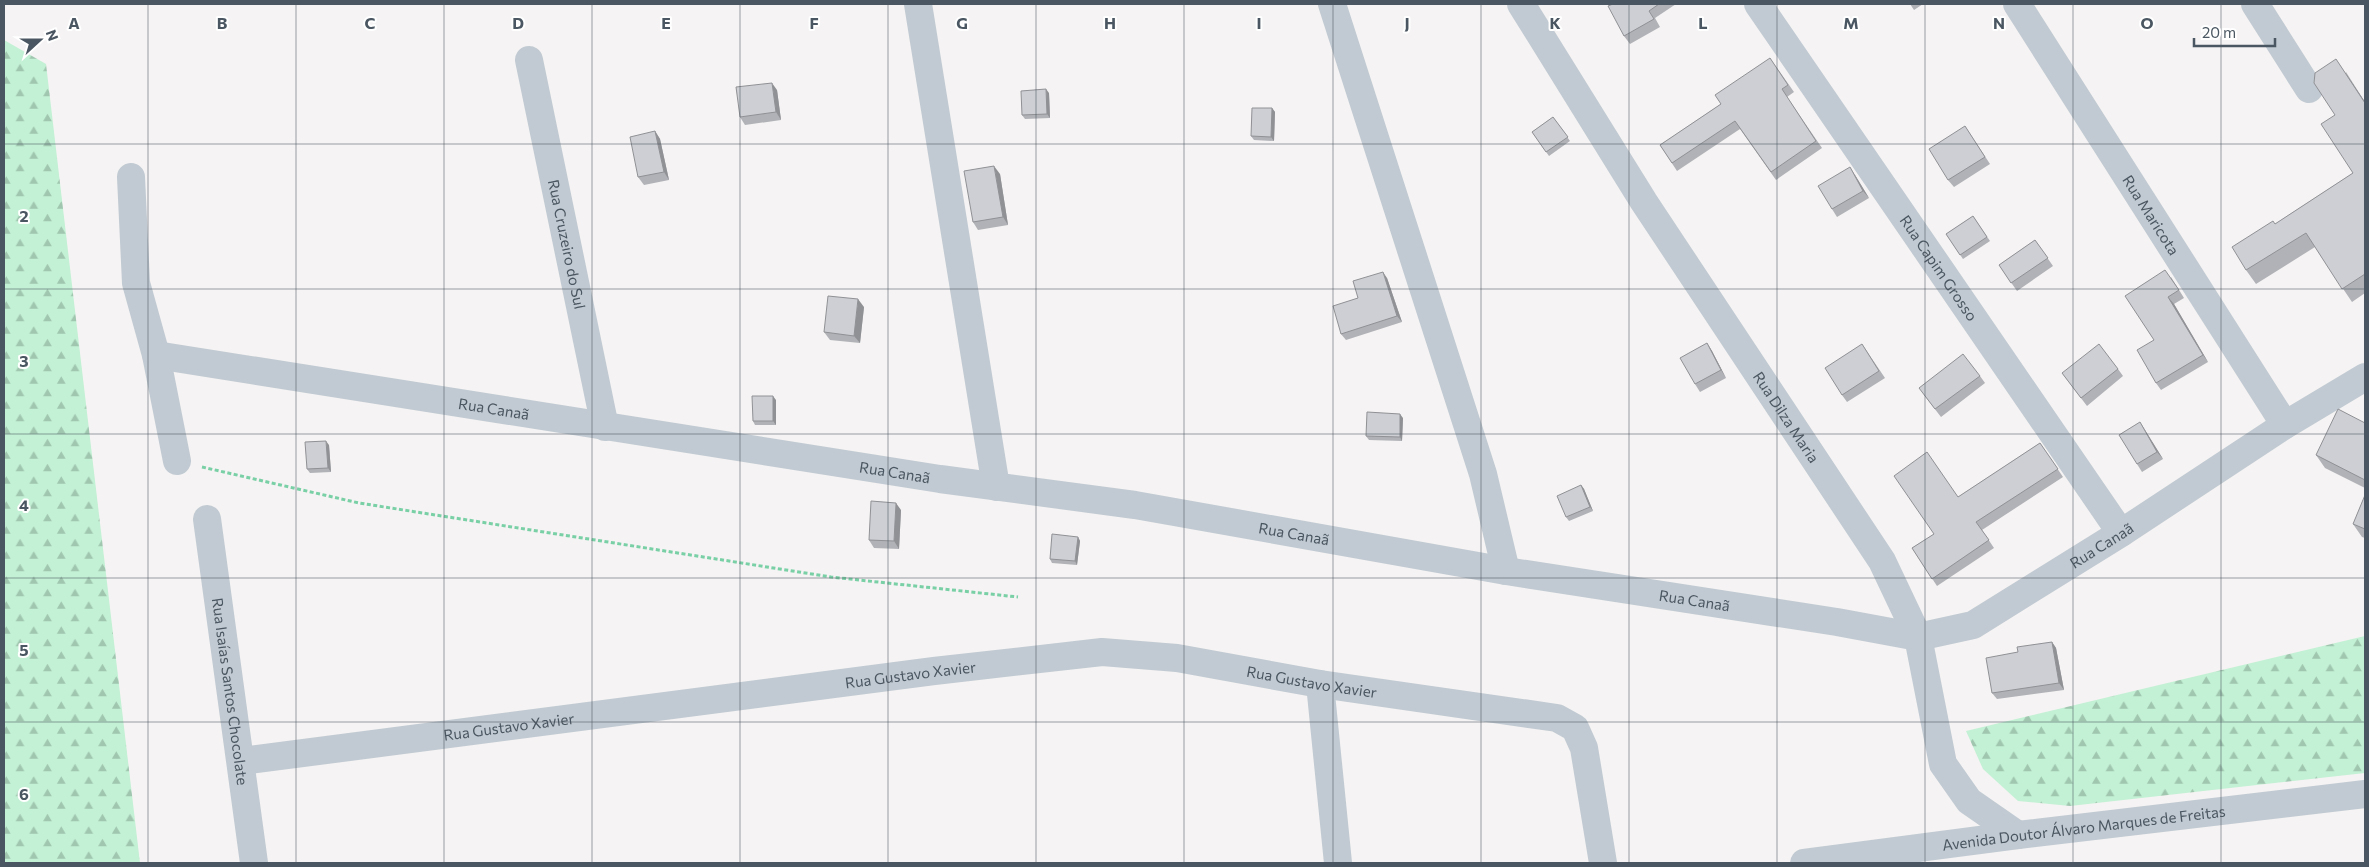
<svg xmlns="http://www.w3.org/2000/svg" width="2369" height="867" font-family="Commissioner,sans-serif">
	<defs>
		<pattern id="forest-firs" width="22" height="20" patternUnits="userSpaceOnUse" patternTransform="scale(1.25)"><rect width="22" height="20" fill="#c3f1d5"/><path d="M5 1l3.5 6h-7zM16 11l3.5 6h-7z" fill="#a0c6b0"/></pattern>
	</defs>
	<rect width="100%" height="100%" fill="#f5f3f3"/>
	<path fill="url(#forest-firs)" d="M 4,40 L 46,64 L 140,863 L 4,863 Z
		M 2365,636 L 2365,773 L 2070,806 L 2018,801 L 1983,769 L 1966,731 Z"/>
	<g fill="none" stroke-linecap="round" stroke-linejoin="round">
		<path stroke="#7ad0a6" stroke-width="3" stroke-dasharray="4 2.5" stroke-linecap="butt" d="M 202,467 L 359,503 L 831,577 L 1018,597"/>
		<g stroke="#c1cad2" stroke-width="28">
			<path d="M 918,4 L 996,487"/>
			<path d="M 1332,4 L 1483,474 L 1506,571"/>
			<path id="s1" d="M 1521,4 L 1644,202 L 1882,561 L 1918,637 L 1943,764 L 1969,801 L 2018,835"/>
			<path id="s2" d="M 1758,4 L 2121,533"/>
			<path id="s3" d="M 2017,4 L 2285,425"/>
			<path d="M 2255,4 L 2309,89"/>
			<path id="s4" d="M 529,60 L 605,427"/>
			<path d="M 131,177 L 136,283 L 156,355 L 177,461"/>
			<path id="s5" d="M 156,355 L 940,479 L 1135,505 L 1506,571 L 1837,622 L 1918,637 L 1973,625 L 2121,533 L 2285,425 L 2365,377"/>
			<path id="s6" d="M 207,519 L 254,863"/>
			<path d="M 1320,684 L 1338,863"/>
			<path id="s7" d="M 242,761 L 934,671 L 1102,652 L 1177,658 L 1320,684 L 1557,718 L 1575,728 L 1584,748 L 1603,863"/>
			<path id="s8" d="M 1804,863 L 2018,835 L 2365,794"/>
		</g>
	</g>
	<path fill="#b0b2b7" d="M 1613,4 L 1676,4 L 1655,18 L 1660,27 L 1630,44 L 1624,36 Z
		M 1910,4 L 1923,4 L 1914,10 Z
		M 1770,58 L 1794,92 L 1787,97 L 1822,148 L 1776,180 L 1740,129 L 1677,171 L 1660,145 L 1721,104 Z
		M 2346,72 L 2365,102 L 2365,293 L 2352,302 L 2315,247 L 2256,284 L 2246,270 L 2275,224 L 2353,173 L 2335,115 Z
		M 777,90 L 781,120 L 745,125 L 740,117 Z
		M 1049,93 L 1050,118 L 1025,119 L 1022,115 Z
		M 1272,108 L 1275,112 L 1274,141 L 1254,140 L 1251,136 Z
		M 1553,117 L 1570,141 L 1549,156 L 1532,132 Z
		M 1965,126 L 1990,164 L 1954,187 L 1948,180 Z
		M 655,131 L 660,139 L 669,180 L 644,185 L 638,177 Z
		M 1000,174 L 1008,225 L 978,230 L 973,222 Z
		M 1855,175 L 1869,198 L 1837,217 L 1832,209 Z
		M 1973,216 L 1990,241 L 1963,259 L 1946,234 Z
		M 2035,240 L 2053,266 L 2017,291 L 1999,265 Z
		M 2171,277 L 2184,298 L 2174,304 L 2208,362 L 2161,390 L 2156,383 Z
		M 1387,278 L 1402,322 L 1346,340 L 1341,334 L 1358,298 Z
		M 864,307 L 860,343 L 830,340 L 824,332 Z
		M 1707,343 L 1712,351 L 1726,378 L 1700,392 L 1695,384 Z
		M 1862,344 L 1885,378 L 1847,402 L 1842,395 Z
		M 2118,369 L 2123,376 L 2087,406 L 2062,373 Z
		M 1980,376 L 1985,383 L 1941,417 L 1924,395 Z
		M 776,400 L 776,425 L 755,425 L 753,421 Z
		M 1403,418 L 1402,441 L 1369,440 L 1366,436 Z
		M 2140,422 L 2163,459 L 2142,472 L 2137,464 Z
		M 2365,423 L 2365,488 L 2325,468 L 2316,455 Z
		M 2040,443 L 2063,477 L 1982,530 L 1994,548 L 1937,586 L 1912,548 L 1934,534 L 1958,497 Z
		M 329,445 L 331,472 L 310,473 L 307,469 Z
		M 1581,485 L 1584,489 L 1593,511 L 1569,521 L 1566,517 Z
		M 2365,495 L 2365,538 L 2362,537 L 2353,524 Z
		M 901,510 L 899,549 L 874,548 L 869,540 Z
		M 1078,537 L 1080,541 L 1077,565 L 1052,563 L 1050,559 Z
		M 2052,642 L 2056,648 L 2064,690 L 1997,699 L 1992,693 L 2018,652 Z"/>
	<path fill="#909195" d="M 2336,59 L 2365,102 L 2365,103 Z
		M 772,83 L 777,90 L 781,120 L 776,112 Z
		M 1046,89 L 1049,93 L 1050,118 L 1047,114 Z
		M 1272,108 L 1275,112 L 1274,141 L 1271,137 Z
		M 655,131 L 660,139 L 669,180 L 664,172 Z
		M 994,166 L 1000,174 L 1008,225 L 1003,217 Z
		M 1850,167 L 1855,175 L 1869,198 L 1863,191 Z
		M 1383,272 L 1387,278 L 1402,322 L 1397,316 Z
		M 2168,297 L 2174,304 L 2208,362 L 2203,355 Z
		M 858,299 L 864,307 L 860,343 L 854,336 Z
		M 1707,343 L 1712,351 L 1726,378 L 1721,370 Z
		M 773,396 L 776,400 L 776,425 L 773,421 Z
		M 1400,414 L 1403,418 L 1402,441 L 1400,437 Z
		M 2140,422 L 2145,430 L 2163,459 L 2157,452 Z
		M 326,441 L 329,445 L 331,472 L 328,468 Z
		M 1581,485 L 1584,489 L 1593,511 L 1590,507 Z
		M 896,503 L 901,510 L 899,549 L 894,541 Z
		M 1078,537 L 1080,541 L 1077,565 L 1075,561 Z
		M 2052,642 L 2056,648 L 2064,690 L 2059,683 Z"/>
	<path fill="#cdcfd5" stroke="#909195" d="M 1613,4 L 1659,4 L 1649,11 L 1654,19 L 1624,36 L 1608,6 Z
		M 1770,58 L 1788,85 L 1782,89 L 1816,141 L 1771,172 L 1735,121 L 1672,163 L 1660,145 L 1721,104 L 1715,95 Z
		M 2336,59 L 2365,103 L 2365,274 L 2342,289 L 2306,233 L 2246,270 L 2232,247 L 2273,221 L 2275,224 L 2353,173 L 2321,124 L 2335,115 L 2314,83 L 2315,73 Z
		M 772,83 L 776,112 L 740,117 L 736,87 Z
		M 1046,89 L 1047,114 L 1022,115 L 1021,91 Z
		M 1252,108 L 1272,108 L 1271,137 L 1251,136 Z
		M 1553,117 L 1568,137 L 1546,152 L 1532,132 Z
		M 1965,126 L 1985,157 L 1948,180 L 1929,149 Z
		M 655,131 L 664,172 L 638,177 L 630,137 Z
		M 994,166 L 1003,217 L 973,222 L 964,171 Z
		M 1850,167 L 1863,191 L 1832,209 L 1818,186 Z
		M 1973,216 L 1987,237 L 1960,255 L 1946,234 Z
		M 2035,240 L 2048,258 L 2011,283 L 1999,265 Z
		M 2165,270 L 2179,290 L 2168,297 L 2203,355 L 2156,383 L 2137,350 L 2154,340 L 2125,296 Z
		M 1383,272 L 1397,316 L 1341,334 L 1333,306 L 1358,298 L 1353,281 Z
		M 828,296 L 858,299 L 854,336 L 824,332 Z
		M 1707,343 L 1721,370 L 1695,384 L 1680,358 Z
		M 1862,344 L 1879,371 L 1842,395 L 1825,368 Z
		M 2099,344 L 2118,369 L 2081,398 L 2062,373 Z
		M 1963,354 L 1980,376 L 1935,409 L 1919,388 Z
		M 752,396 L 773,396 L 773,421 L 753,421 Z
		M 2338,409 L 2365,423 L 2365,480 L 2316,455 Z
		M 1367,412 L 1400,414 L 1400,437 L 1366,436 Z
		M 2140,422 L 2157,452 L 2137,464 L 2119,435 Z
		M 326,441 L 328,468 L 307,469 L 305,442 Z
		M 2040,443 L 2058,469 L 1976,522 L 1989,540 L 1932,579 L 1912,548 L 1934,534 L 1894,476 L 1927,452 L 1958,497 Z
		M 1581,485 L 1590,507 L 1566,517 L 1557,496 Z
		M 2365,495 L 2365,529 L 2353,524 Z
		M 871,501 L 896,503 L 894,541 L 869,540 Z
		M 1052,534 L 1078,537 L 1075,561 L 1050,559 Z
		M 2052,642 L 2059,683 L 1992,693 L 1986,658 L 2018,652 L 2017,647 Z"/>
	<path fill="none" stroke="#4a5661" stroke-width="1" stroke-opacity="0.55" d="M 148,4 L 148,863M 296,4 L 296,863M 444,4 L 444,863M 592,4 L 592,863M 740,4 L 740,863M 888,4 L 888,863M 1036,4 L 1036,863M 1184,4 L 1184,863M 1333,4 L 1333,863M 1481,4 L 1481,863M 1629,4 L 1629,863M 1777,4 L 1777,863M 1925,4 L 1925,863M 2073,4 L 2073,863M 2221,4 L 2221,863M 4,144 L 2365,144M 4,289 L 2365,289M 4,434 L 2365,434M 4,578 L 2365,578M 4,722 L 2365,722"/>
	<g text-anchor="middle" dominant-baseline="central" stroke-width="4" stroke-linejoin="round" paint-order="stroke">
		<g font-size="15" fill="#4a5661" stroke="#fff">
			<text stroke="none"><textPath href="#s3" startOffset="250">Rua Maricota</textPath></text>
			<text stroke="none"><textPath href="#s4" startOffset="188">Rua Cruzeiro do Sul</textPath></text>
			<text stroke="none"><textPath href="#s2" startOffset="320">Rua Capim Grosso</textPath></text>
			<text stroke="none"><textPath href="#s5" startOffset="342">Rua Canaã</textPath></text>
			<text stroke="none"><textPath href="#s1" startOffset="491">Rua Dilza Maria</textPath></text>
			<text stroke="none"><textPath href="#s5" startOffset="748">Rua Canaã</textPath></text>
			<text stroke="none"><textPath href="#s5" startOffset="1152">Rua Canaã</textPath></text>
			<text stroke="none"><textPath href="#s5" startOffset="1992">Rua Canaã</textPath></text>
			<text stroke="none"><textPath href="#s5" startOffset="1558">Rua Canaã</textPath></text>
			<text stroke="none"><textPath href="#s7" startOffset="674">Rua Gustavo Xavier</textPath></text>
			<text stroke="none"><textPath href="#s7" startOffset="1079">Rua Gustavo Xavier</textPath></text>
			<text stroke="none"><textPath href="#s6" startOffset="174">Rua Isaías Santos Chocolate</textPath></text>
			<text stroke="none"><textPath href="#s7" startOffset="269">Rua Gustavo Xavier</textPath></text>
			<text stroke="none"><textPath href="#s8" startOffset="282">Avenida Doutor Álvaro Marques de Freitas</textPath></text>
		</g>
	</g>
	<g font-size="16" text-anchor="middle" font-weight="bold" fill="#4a5661" stroke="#fff" stroke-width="4" stroke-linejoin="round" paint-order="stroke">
		<text x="74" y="29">A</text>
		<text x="222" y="29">B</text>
		<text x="370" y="29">C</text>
		<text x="518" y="29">D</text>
		<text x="666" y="29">E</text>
		<text x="814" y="29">F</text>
		<text x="962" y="29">G</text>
		<text x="1110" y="29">H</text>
		<text x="1259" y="29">I</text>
		<text x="1407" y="29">J</text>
		<text x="1555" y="29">K</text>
		<text x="1703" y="29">L</text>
		<text x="1851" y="29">M</text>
		<text x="1999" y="29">N</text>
		<text x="2147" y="29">O</text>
		<text x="24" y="222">2</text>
		<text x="24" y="367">3</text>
		<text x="24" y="511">4</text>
		<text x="24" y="656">5</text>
		<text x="24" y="800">6</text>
	</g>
	<rect width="2369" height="867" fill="none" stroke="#4a5661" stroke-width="10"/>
	<g transform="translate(40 40) rotate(69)" stroke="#ffffff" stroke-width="4" paint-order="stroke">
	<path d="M0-4L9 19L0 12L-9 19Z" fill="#4a5661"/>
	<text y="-8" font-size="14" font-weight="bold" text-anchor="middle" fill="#4a5661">N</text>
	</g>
	<path d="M2194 38v8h81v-8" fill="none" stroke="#4a5661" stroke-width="2.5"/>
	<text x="2202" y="38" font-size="15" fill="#4a5661" stroke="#ffffff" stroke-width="4" paint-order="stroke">20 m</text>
</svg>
